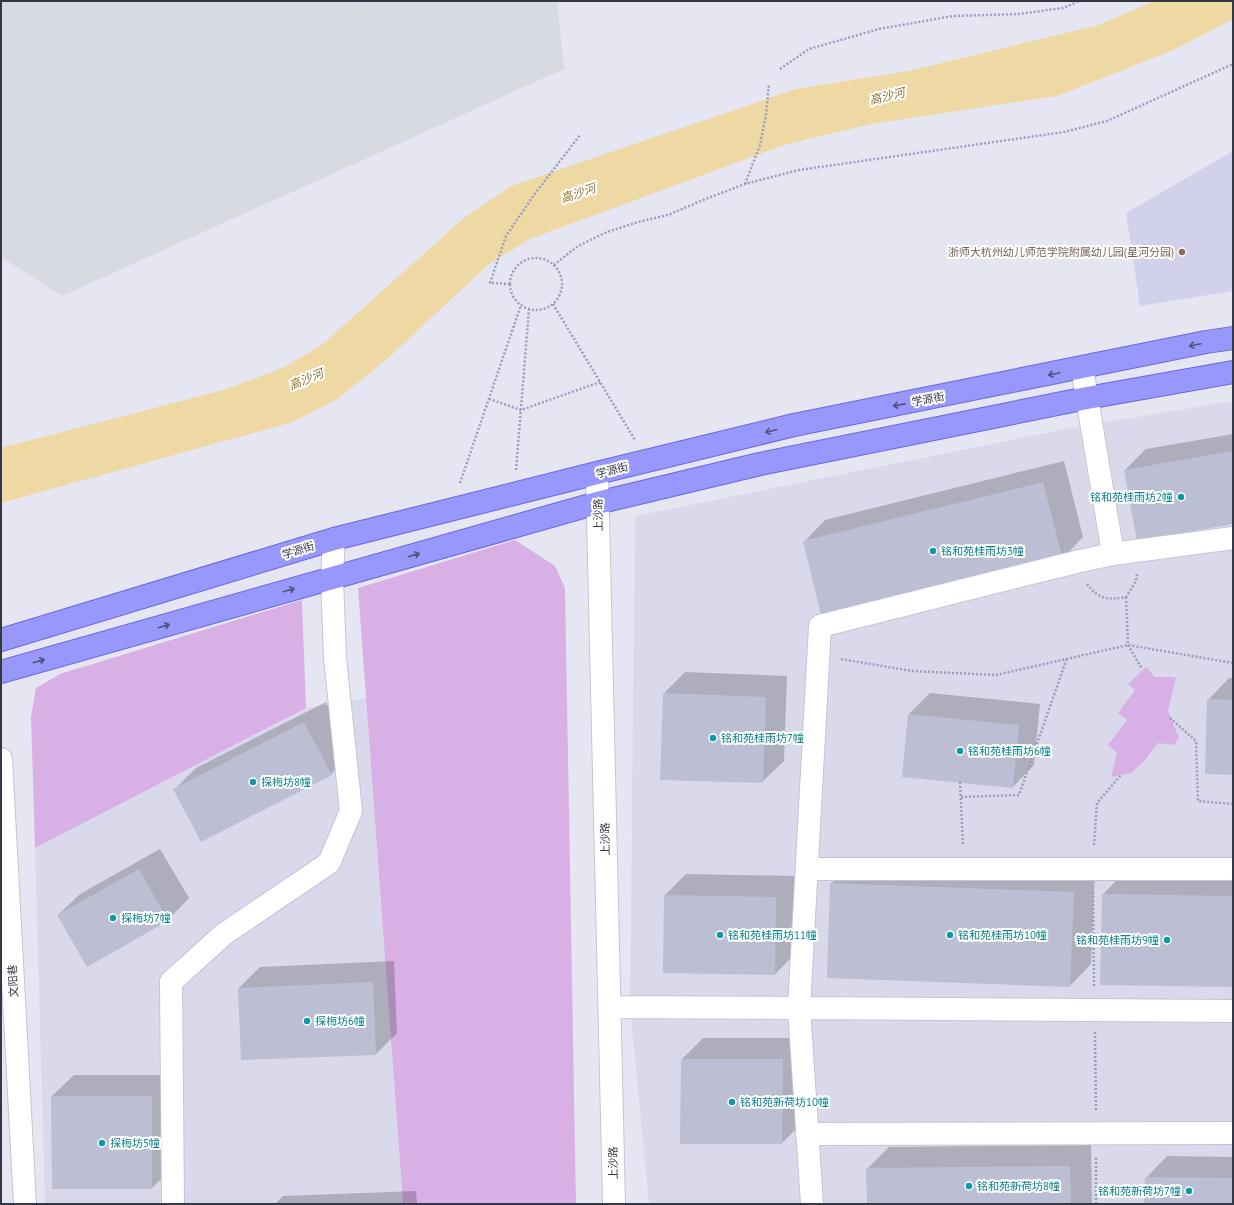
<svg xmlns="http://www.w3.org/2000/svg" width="1234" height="1205" font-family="'PT Sans','Noto Sans SC',sans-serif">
	<rect width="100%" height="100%" fill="#e6e6f3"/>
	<path fill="#d9d9eb" d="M 1233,401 L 1233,1204 L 649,1204 L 630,1007 L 635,516 L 1071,428 Z
		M 366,698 L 403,1204 L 45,1204 L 35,848 L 306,708 Z"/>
	<path fill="#d8dae2" d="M 1,1 L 359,1 L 359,3 L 375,1 L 557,1 L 564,69 L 62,296 L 1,257 Z"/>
	<path fill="#d1d1ec" d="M 1233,151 L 1233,291 L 1140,306 L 1126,213 Z"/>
	<path fill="#d8b0e6" d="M 515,540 L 555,566 L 565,588 L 576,1204 L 403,1204 L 358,588 Z
		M 302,600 L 306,708 L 35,848 L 31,717 L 36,688 L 60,674 Z
		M 1146,667 L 1155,677 L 1176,677 L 1168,711 L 1179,738 L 1174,745 L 1158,743 L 1145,760 L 1131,773 L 1111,777 L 1117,753 L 1108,745 L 1127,720 L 1118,713 L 1135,690 L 1128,684 Z"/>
	<path fill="#eed8a4" d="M 1154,1 L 1233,1 L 1233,19 L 1176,49 L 1057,96 L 871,124 L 784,145 L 530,239 L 489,264 L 386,360 L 336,400 L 293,422 L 1,503 L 1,448 L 227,389 L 285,367 L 323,344 L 465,217 L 511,186 L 796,89 L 909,71 L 1099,25 Z"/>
	<path fill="#0003" d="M 1233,434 L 1233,523 L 1125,470 L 1146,449 Z
		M 1064,461 L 1083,537 L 1062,559 L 804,542 L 825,520 Z
		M 685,672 L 787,676 L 784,761 L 762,782 L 661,779 L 664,693 Z
		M 1229,678 L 1233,678 L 1233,774 L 1208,700 Z
		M 930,693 L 1040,704 L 1034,765 L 1013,787 L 909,714 Z
		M 326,702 L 352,753 L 331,774 L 175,789 L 196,768 Z
		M 160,849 L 189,898 L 168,920 L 87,965 L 58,915 L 80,894 Z
		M 853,862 L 1095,871 L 1091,964 L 1070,986 L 831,884 Z
		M 1124,873 L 1233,874 L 1233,986 L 1103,894 Z
		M 686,874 L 797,876 L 796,953 L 775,974 L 665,895 Z
		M 394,961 L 397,1033 L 376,1054 L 239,988 L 260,967 Z
		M 703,1038 L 804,1038 L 803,1122 L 782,1143 L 681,1143 L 682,1059 Z
		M 74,1075 L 173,1075 L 173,1167 L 152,1188 L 52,1096 Z
		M 1091,1145 L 1092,1204 L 868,1204 L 867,1169 L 889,1147 Z
		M 1167,1156 L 1233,1157 L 1233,1204 L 1145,1204 L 1146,1178 Z
		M 416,1191 L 417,1204 L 275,1204 L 283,1196 Z"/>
	<path fill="#bcbed4" d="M 1233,451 L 1233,524 L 1137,541 L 1124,470 Z
		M 1043,482 L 1063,560 L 822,619 L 803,541 Z
		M 663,693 L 766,697 L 763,783 L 660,780 Z
		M 1207,699 L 1233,700 L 1233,775 L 1205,774 Z
		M 908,714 L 1019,725 L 1013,788 L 902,777 Z
		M 304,722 L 332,775 L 201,842 L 173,789 Z
		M 139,869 L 168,921 L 87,967 L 57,915 Z
		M 830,883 L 1074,892 L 1070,987 L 827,978 Z
		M 1102,894 L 1233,896 L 1233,987 L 1100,985 Z
		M 664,895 L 776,897 L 775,975 L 663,973 Z
		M 373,982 L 376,1055 L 241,1060 L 238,988 Z
		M 681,1059 L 783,1059 L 782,1144 L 680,1144 Z
		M 51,1096 L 152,1096 L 152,1189 L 52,1189 Z
		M 1070,1166 L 1071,1204 L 867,1204 L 866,1168 Z
		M 1145,1177 L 1233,1178 L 1233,1204 L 1144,1204 Z"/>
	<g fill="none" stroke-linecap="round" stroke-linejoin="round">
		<defs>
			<path id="minor" d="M 597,473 L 614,1204
				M 1113,554 L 1233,538
				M 1,759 L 25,1204
				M 807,869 L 1233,869
				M 609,1007 L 799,1008 L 820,626 L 1080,561 L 1113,554 L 1082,368
				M 807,1134 L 1233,1133
				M 173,1204 L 171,982 L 224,934 L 329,863 L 351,811 L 335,658 L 332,578 L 334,539
				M 812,1204 L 799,1008 L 1233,1011"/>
			<path id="major" d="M 1,640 L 334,539 L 597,473 L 794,425 L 1206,342 L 1233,338
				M 1,672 L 597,503 L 760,464 L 1087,398 L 1233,372"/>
		</defs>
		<use href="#minor" stroke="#c3c4d9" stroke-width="24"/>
		<use href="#major" stroke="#6767e0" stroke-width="24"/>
		<path stroke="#9b9dbf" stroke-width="2.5" stroke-dasharray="2 2" stroke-linecap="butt" d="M 780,69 L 809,49 L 879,29 L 953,16 L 1019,14 L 1063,8 L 1079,1
			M 745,184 L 760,145 L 766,115 L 769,84
			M510 284a26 26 0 1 1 52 0a26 26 0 1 1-52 0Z
			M 554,265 L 578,246 L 607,232 L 638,222 L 668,215 L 703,200 L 745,184 L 799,170 L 1064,132 L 1107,121 L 1233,64
			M 510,284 L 490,283 L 506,236 L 534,195 L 580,135
			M 553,304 L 635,440
			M 489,399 L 521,410 L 600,382
			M 516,470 L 529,309
			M 460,483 L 521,305
			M 1087,584 C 1099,600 1108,600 1126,597 L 1136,581 L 1137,574
			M 1126,597 L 1128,645 L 1142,669
			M 841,659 L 912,671 L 996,675 L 1128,645 L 1233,663
			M 1170,718 L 1196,741 L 1198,801 L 1233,804
			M 960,782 L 963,846
			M 961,797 L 1019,795 L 1067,658
			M 1094,845 L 1097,803 L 1121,775
			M 1093,892 L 1094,987
			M 1095,1032 L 1096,1111
			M 1096,1204 L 1096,1156"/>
		<use href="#minor" stroke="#fff" stroke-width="22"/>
		<use href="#major" stroke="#9897fb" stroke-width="22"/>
	</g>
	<defs><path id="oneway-shaft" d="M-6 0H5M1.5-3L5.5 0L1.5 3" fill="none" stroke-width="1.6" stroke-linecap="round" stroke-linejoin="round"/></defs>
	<g stroke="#53547c">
		<use href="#oneway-shaft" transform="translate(1195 345) rotate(168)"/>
		<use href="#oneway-shaft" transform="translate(1054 374) rotate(168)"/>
		<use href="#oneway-shaft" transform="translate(899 405) rotate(169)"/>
		<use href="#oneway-shaft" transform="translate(771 431) rotate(166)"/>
		<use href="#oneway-shaft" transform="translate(414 555) rotate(-16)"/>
		<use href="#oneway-shaft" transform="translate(289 590) rotate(-16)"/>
		<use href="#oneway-shaft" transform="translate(164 626) rotate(-16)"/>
		<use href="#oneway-shaft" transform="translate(39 661) rotate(-16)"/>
	</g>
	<circle fill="#8d6e63" stroke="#fff" stroke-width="1.5" cx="1182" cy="252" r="4"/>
	<g fill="#0f9aa8" stroke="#fff" stroke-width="1.5">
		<circle cx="1181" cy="497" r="4"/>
		<circle cx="933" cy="551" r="4"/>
		<circle cx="713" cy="738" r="4"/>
		<circle cx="960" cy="751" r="4"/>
		<circle cx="253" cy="782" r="4"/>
		<circle cx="113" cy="918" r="4"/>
		<circle cx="720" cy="935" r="4"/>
		<circle cx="950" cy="935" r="4"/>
		<circle cx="1167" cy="940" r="4"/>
		<circle cx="307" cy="1021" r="4"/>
		<circle cx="732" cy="1102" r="4"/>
		<circle cx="102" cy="1143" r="4"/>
		<circle cx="969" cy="1186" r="4"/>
		<circle cx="1189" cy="1191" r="4"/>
	</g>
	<g text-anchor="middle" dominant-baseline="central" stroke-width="4" stroke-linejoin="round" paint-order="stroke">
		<g font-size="11" fill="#785e54" stroke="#fff" text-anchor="end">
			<text x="1174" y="252">浙师大杭州幼儿师范学院附属幼儿园(星河分园)</text>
		</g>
		<g font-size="11" fill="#363745" stroke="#fff">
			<text transform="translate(928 399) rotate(-11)">学源街</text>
			<text transform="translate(612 470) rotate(-14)">学源街</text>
			<text transform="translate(598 515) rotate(-91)">上沙路</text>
			<text transform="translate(298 550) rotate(-17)">学源街</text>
			<text transform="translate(605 839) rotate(-91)">上沙路</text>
			<text transform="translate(13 981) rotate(-93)">文阳巷</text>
			<text transform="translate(613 1163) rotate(-91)">上沙路</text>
		</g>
		<g font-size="11" fill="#0d838f" stroke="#fff" text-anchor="start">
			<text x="1173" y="497" text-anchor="end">铭和苑桂雨坊2幢</text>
			<text x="941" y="551">铭和苑桂雨坊3幢</text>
			<text x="721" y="738">铭和苑桂雨坊7幢</text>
			<text x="968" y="751">铭和苑桂雨坊6幢</text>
			<text x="261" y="782">探梅坊8幢</text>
			<text x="121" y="918">探梅坊7幢</text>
			<text x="728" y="935">铭和苑桂雨坊11幢</text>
			<text x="958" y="935">铭和苑桂雨坊10幢</text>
			<text x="1159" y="940" text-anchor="end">铭和苑桂雨坊9幢</text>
			<text x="315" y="1021">探梅坊6幢</text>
			<text x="740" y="1102">铭和苑新荷坊10幢</text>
			<text x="110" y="1143">探梅坊5幢</text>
			<text x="977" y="1186">铭和苑新荷坊8幢</text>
			<text x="1181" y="1191" text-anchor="end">铭和苑新荷坊7幢</text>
		</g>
		<g font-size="12" font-style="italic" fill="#8f732b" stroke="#fff">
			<text transform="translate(887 96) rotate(-14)">高沙河</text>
			<text transform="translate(578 193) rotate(-19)">高沙河</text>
			<text transform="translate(306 379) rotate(-22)">高沙河</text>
		</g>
	</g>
	<rect width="1234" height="1205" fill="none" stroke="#363745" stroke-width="4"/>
</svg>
